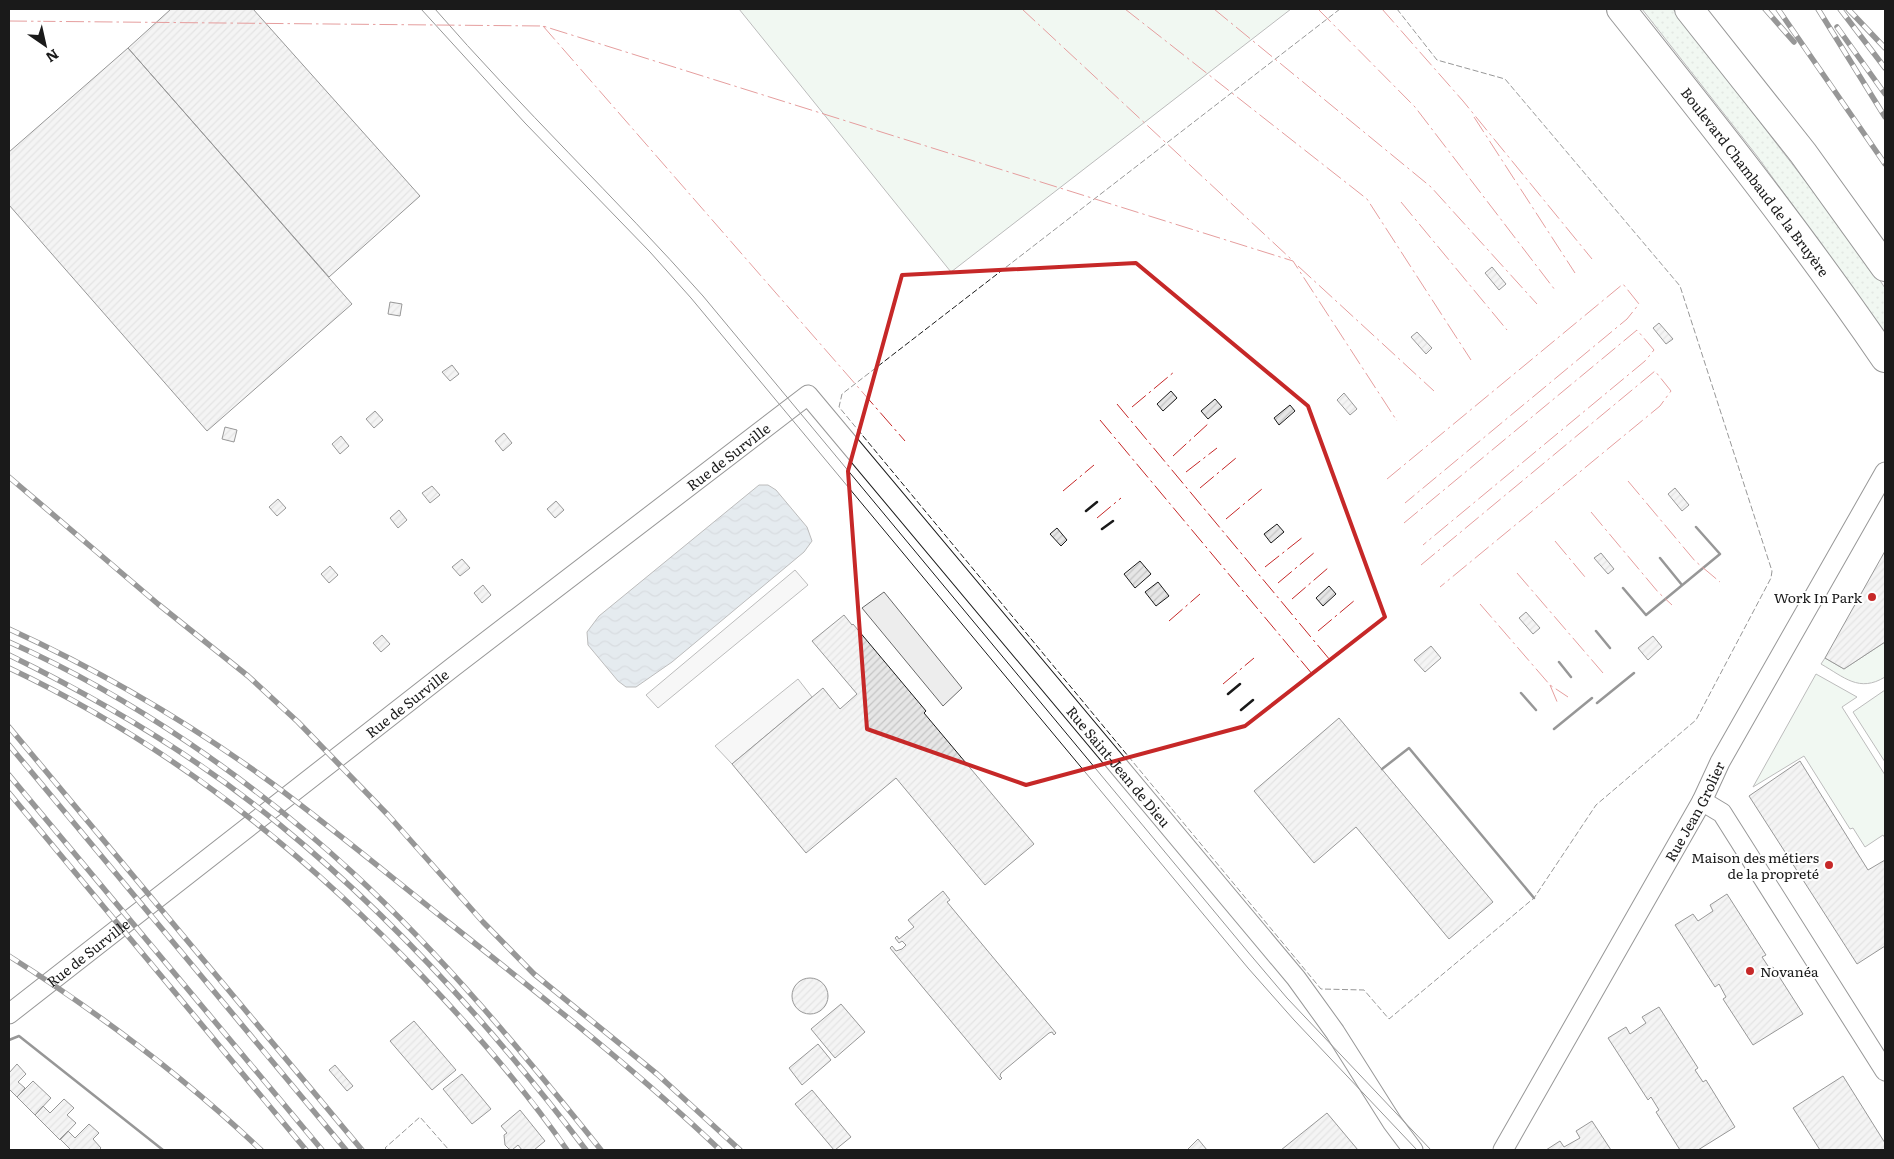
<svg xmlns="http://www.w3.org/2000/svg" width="1894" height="1159" font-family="Literata,serif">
	<defs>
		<pattern id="grass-dots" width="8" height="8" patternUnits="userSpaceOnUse" patternTransform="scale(1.25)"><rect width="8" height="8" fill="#e0efe3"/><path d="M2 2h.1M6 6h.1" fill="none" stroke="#c0ccc2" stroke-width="1.8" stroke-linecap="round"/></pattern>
		<pattern id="water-waves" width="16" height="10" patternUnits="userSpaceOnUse" patternTransform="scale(1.25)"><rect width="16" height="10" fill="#c6d2dc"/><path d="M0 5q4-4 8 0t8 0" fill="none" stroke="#aab4bc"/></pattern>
		<pattern id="building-hatch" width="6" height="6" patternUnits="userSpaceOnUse" patternTransform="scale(1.25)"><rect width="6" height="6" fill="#e6e6e6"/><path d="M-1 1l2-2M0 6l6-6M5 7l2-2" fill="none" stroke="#c5c5c5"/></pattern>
	</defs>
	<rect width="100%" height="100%" fill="#fff"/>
	<path fill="url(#grass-dots)" stroke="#6a6a6a" d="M 1642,9 L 1673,9 L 1869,264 L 1885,288 L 1885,333 L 1757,156 Z"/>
	<path fill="#e0efe3" stroke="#6a6a6a" d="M 739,9 L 1291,9 L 951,272 Z
		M 1885,642 L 1885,677 C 1859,693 1844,677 1821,664 L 1825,658 L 1844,669 Z
		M 1816,674 L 1857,697 L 1842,707 L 1885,775 L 1885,838 L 1883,835 L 1865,847 L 1853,828 L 1850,829 L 1804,756 L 1753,787 Z
		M 1885,690 L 1885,762 L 1853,712 Z"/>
	<path fill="#ededed" stroke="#6a6a6a" d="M 795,570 L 808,585 L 658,708 L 646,695 Z
		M 884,592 L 962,688 L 943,706 L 862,608 Z
		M 798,679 L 812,697 L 732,764 L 715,746 Z"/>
	<path fill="url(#water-waves)" stroke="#6a6a6a" d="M 759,485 L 768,485 L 776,490 L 807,527 L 812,541 L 804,552 L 672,662 L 636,687 L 626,687 L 618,681 L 588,645 L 587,632 L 599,616 Z"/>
	<path fill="url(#building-hatch)" stroke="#1a1a1a" d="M 171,9 L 253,9 L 420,196 L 329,277 L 128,48 Z
		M 128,48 L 352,304 L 207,431 L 9,205 L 9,152 Z
		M 1492,267 L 1506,284 L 1499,290 L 1485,273 Z
		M 390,302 L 402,304 L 400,316 L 388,314 Z
		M 1659,323 L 1673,339 L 1666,344 L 1653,328 Z
		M 1417,332 L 1432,348 L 1426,354 L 1411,337 Z
		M 452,365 L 459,374 L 450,381 L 442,372 Z
		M 1171,391 L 1177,398 L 1163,411 L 1157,404 Z
		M 1344,393 L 1357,409 L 1350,415 L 1337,400 Z
		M 1215,399 L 1222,407 L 1208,419 L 1201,411 Z
		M 1290,405 L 1295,411 L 1279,425 L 1274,418 Z
		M 375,411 L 383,420 L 374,428 L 366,419 Z
		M 225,427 L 237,430 L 234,442 L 222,439 Z
		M 504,433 L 512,443 L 503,451 L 495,441 Z
		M 341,436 L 349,446 L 340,454 L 332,444 Z
		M 432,486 L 440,495 L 430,503 L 422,493 Z
		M 1675,488 L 1689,505 L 1682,511 L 1668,494 Z
		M 278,499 L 286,508 L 277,516 L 269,507 Z
		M 556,501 L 564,510 L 555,518 L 547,509 Z
		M 399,510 L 407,520 L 398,528 L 390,518 Z
		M 1277,524 L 1284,532 L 1271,543 L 1264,534 Z
		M 1057,528 L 1067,540 L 1061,546 L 1050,534 Z
		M 1885,551 L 1885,642 L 1844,669 L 1825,658 Z
		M 1601,553 L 1614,569 L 1608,574 L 1594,558 Z
		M 462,559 L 470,568 L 460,576 L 452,567 Z
		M 1140,561 L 1151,574 L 1135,588 L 1124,574 Z
		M 330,566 L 338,575 L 329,583 L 321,574 Z
		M 1158,582 L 1169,596 L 1156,606 L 1145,592 Z
		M 483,585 L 491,595 L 482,603 L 474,593 Z
		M 1329,586 L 1336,594 L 1323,606 L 1316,598 Z
		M 1526,612 L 1540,628 L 1533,634 L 1519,618 Z
		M 844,615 L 852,625 L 853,624 L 926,711 L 924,713 L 1034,844 L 985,885 L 896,778 L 806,853 L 732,764 L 823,688 L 840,709 L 857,694 L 812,641 Z
		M 382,635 L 390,644 L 381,652 L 373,643 Z
		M 1653,636 L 1662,647 L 1648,660 L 1638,648 Z
		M 1431,646 L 1441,658 L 1425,672 L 1414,660 Z
		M 1339,718 L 1493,902 L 1449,939 L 1356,827 L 1314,863 L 1254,791 Z
		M 1800,761 L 1868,870 L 1885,860 L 1885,946 L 1857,964 L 1749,796 Z
		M 943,891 L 950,900 L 947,902 L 1056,1033 L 1054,1035 L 1052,1032 L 1049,1033 L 1001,1073 L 1000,1076 L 1002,1078 L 1000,1080 L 890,948 L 892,946 L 896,951 L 902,949 L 906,945 L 902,941 L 899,943 L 895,938 L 897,936 L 899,939 L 914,927 L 908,920 Z
		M 1727,894 L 1766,955 L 1762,957 L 1770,969 L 1773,967 L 1803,1014 L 1753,1045 L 1723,999 L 1726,997 L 1719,984 L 1715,987 L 1675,925 L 1693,914 L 1698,921 L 1713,911 L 1710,905 Z
		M792 996a18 18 0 1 1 36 0a18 18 0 1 1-36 0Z
		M 841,1004 L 865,1032 L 835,1058 L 811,1029 Z
		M 1659,1007 L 1698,1068 L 1695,1070 L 1703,1082 L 1706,1080 L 1735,1127 L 1698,1150 L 1680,1150 L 1656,1112 L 1659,1110 L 1651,1097 L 1648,1100 L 1608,1038 L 1626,1027 L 1630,1034 L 1646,1023 L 1642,1017 Z
		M 414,1021 L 456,1070 L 432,1090 L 390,1041 Z
		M 818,1044 L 831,1060 L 802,1085 L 789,1068 Z
		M 17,1064 L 26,1074 L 18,1082 L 25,1088 L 17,1097 L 9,1089 L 9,1073 Z
		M 335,1065 L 353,1086 L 347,1091 L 329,1070 Z
		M 462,1074 L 491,1109 L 472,1124 L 443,1089 Z
		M 1843,1076 L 1885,1143 L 1885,1150 L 1820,1150 L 1793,1108 Z
		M 33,1081 L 51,1098 L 35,1115 L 17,1097 Z
		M 812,1090 L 851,1137 L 835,1150 L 834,1150 L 795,1104 Z
		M 64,1099 L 74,1108 L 67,1115 L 76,1123 L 60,1140 L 35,1115 L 43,1106 L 50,1113 Z
		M 520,1110 L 545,1141 L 534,1150 L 522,1150 L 518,1145 L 512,1150 L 509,1149 L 505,1145 L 504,1135 L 507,1133 L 501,1126 Z
		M 1327,1113 L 1358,1150 L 1281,1150 Z
		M 1592,1121 L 1611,1150 L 1546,1150 L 1560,1141 L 1564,1147 L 1580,1138 L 1576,1131 Z
		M 89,1124 L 99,1133 L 93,1139 L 101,1148 L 99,1150 L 71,1150 L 60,1139 L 68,1131 L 75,1138 Z
		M 1198,1139 L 1207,1150 L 1187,1150 Z"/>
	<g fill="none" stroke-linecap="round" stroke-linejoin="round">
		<defs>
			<g id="minor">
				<path d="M 1702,801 L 1722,813 L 1885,1071"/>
				<path id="s1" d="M 9,1014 L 453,667 L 808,395 L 1296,978 L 1335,1032 L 1392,1122 L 1413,1150"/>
				<path id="s2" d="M 1503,1150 L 1702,801 L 1720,762 L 1885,472"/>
			</g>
			<g id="primary">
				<path id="s3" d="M 1621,9 C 1712,123 1803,238 1885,358"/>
				<path d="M 1689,9 L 1803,153 L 1885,267"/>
			</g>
		</defs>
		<use href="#minor" stroke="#1a1a1a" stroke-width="21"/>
		<use href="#primary" stroke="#1a1a1a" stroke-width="30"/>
		<use href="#minor" stroke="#fff" stroke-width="19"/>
		<use href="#primary" stroke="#fff" stroke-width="28"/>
		<path stroke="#1a1a1a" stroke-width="1" d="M 421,9 L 525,123 L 650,252 L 691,298 L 1248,968 L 1294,1020 L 1417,1150
			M 435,9 C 521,108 616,198 703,296 L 1248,952 L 1287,998 L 1431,1150"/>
		<defs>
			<path id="rail" d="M 1765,9 L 1794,42
				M 1778,9 L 1885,164
				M 1818,9 L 1885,117
				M 1840,9 L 1885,68
				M 1848,9 L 1885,48
				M 1837,27 L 1885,94
				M 9,477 L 158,604 L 248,676 L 298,722 L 388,815 L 483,922 L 534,974 L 657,1074 L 740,1150
				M 9,629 C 101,671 191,724 273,784 C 332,828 390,876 448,922 C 541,996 634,1068 720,1150
				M 9,642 C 133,697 254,782 353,873 C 444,957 524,1054 601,1150
				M 9,655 C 105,702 197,757 280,825 C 394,918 497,1033 586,1150
				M 9,668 C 168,743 304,851 425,979 C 476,1033 525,1089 567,1150
				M 9,727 L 362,1150
				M 9,745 L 346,1150
				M 9,775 L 322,1150
				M 9,793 L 306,1150
				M 9,956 C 99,1013 184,1077 261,1150"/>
		</defs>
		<use href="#rail" stroke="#1a1a1a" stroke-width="5.5"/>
		<use href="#rail" stroke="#fff" stroke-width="4" stroke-dasharray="11" stroke-linecap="butt"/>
		<path stroke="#1a1a1a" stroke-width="1" stroke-dasharray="6 2.5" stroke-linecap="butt" d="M 1340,9 L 842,394 L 839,407 L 1321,989 L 1364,990 L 1389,1019 L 1534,898 L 1596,805 L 1696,720 L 1771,578 L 1772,571 L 1680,286 L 1505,79 L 1437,60 L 1397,9
			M 387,1150 L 385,1148 L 420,1117 L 449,1150"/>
		<path stroke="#1a1a1a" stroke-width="2.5" d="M 1086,511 L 1097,502
			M 1102,529 L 1113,521
			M 1660,558 L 1682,585
			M 1623,588 L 1646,615 L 1720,554 L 1696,527
			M 1596,631 L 1610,648
			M 1559,662 L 1571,677
			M 1521,693 L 1536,710
			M 1228,694 L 1240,684
			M 1597,703 L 1634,673
			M 1241,710 L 1253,700
			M 1554,729 L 1592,698
			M 1382,769 L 1409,748 L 1534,898
			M 9,1040 L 19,1036 L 163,1150"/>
		<path stroke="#c62828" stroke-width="1" stroke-dasharray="18 4 2.5 4" stroke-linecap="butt" d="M 1022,9 L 1291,259
			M 1125,9 L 1367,199 L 1471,360
			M 1214,9 L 1431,187 L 1537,304
			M 1318,9 L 1415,107 L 1555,290
			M 1382,9 L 1463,101 L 1592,259
			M 9,21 L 543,26 L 1293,261 L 1397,421
			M 543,26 L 905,441
			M 1474,117 L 1575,273
			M 1401,202 L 1507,330
			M 1298,266 L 1434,391
			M 1117,404 L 1330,660
			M 1132,407 L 1174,372
			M 1100,420 L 1313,675
			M 1173,456 L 1209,423
			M 1186,472 L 1217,448
			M 1387,479 L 1623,284 L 1639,304 L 1627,319 L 1405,503
			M 1628,481 L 1695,561 L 1720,582
			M 1200,488 L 1236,458
			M 1063,491 L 1094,465
			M 1591,512 L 1658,592 L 1672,605
			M 1097,518 L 1121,498
			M 1226,519 L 1262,489
			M 1404,523 L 1637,330 L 1654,350 L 1645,361 L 1423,545
			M 1555,541 L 1585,577
			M 1421,565 L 1655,371 L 1671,391 L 1660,406 L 1440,587
			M 1265,567 L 1303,537
			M 1517,573 L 1603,673
			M 1278,583 L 1315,552
			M 1292,599 L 1328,568
			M 1480,604 L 1550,685 L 1568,697
			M 1169,621 L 1200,594
			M 1318,631 L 1355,600
			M 1223,684 L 1254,658
			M 1550,685 L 1558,704"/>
	</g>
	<path d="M0 0H1894V1159H0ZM 1136,263 L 1308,406 L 1385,617 L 1245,726 L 1026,785 L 867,729 L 848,471 L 902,275 Z" fill="#fff" fill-opacity=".55" fill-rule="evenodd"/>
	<path fill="none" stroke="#c62828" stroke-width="4" stroke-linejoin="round" d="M 1136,263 L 1308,406 L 1385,617 L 1245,726 L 1026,785 L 867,729 L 848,471 L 902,275 Z"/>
	<g fill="#c62828" stroke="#fff" stroke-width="2">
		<circle cx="1872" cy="597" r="5"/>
		<circle cx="1829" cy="865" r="5"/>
		<circle cx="1750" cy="971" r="5"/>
	</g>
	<g text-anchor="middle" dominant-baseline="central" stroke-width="4" stroke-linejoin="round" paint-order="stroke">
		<g font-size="14" fill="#1a1a1a" stroke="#fff">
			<text stroke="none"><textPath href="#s3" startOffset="219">Boulevard Chambaud de la Bruyère</textPath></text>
			<text stroke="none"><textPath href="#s1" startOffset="910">Rue de Surville</textPath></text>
			<text stroke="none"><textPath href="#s1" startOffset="505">Rue de Surville</textPath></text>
			<text stroke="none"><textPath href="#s1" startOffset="1495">Rue Saint-Jean de Dieu</textPath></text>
			<text stroke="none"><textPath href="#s2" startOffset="389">Rue Jean Grolier</textPath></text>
			<text stroke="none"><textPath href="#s1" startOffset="100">Rue de Surville</textPath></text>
		</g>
		<g font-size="14" fill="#1a1a1a" stroke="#fff" text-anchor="end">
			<text x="1862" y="597">Work In Park</text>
			<text x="1819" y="857">Maison des métiers<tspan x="1819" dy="16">de la propreté</tspan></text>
			<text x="1760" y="971" text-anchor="start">Novanéa</text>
		</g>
	</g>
	<rect width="1894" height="1159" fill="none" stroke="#1a1a1a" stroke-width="20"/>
	<g transform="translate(45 45) rotate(146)" stroke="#ffffff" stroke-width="4" paint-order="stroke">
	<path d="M0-4L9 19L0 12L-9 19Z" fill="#1a1a1a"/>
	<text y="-8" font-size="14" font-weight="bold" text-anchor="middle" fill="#1a1a1a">N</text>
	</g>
</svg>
